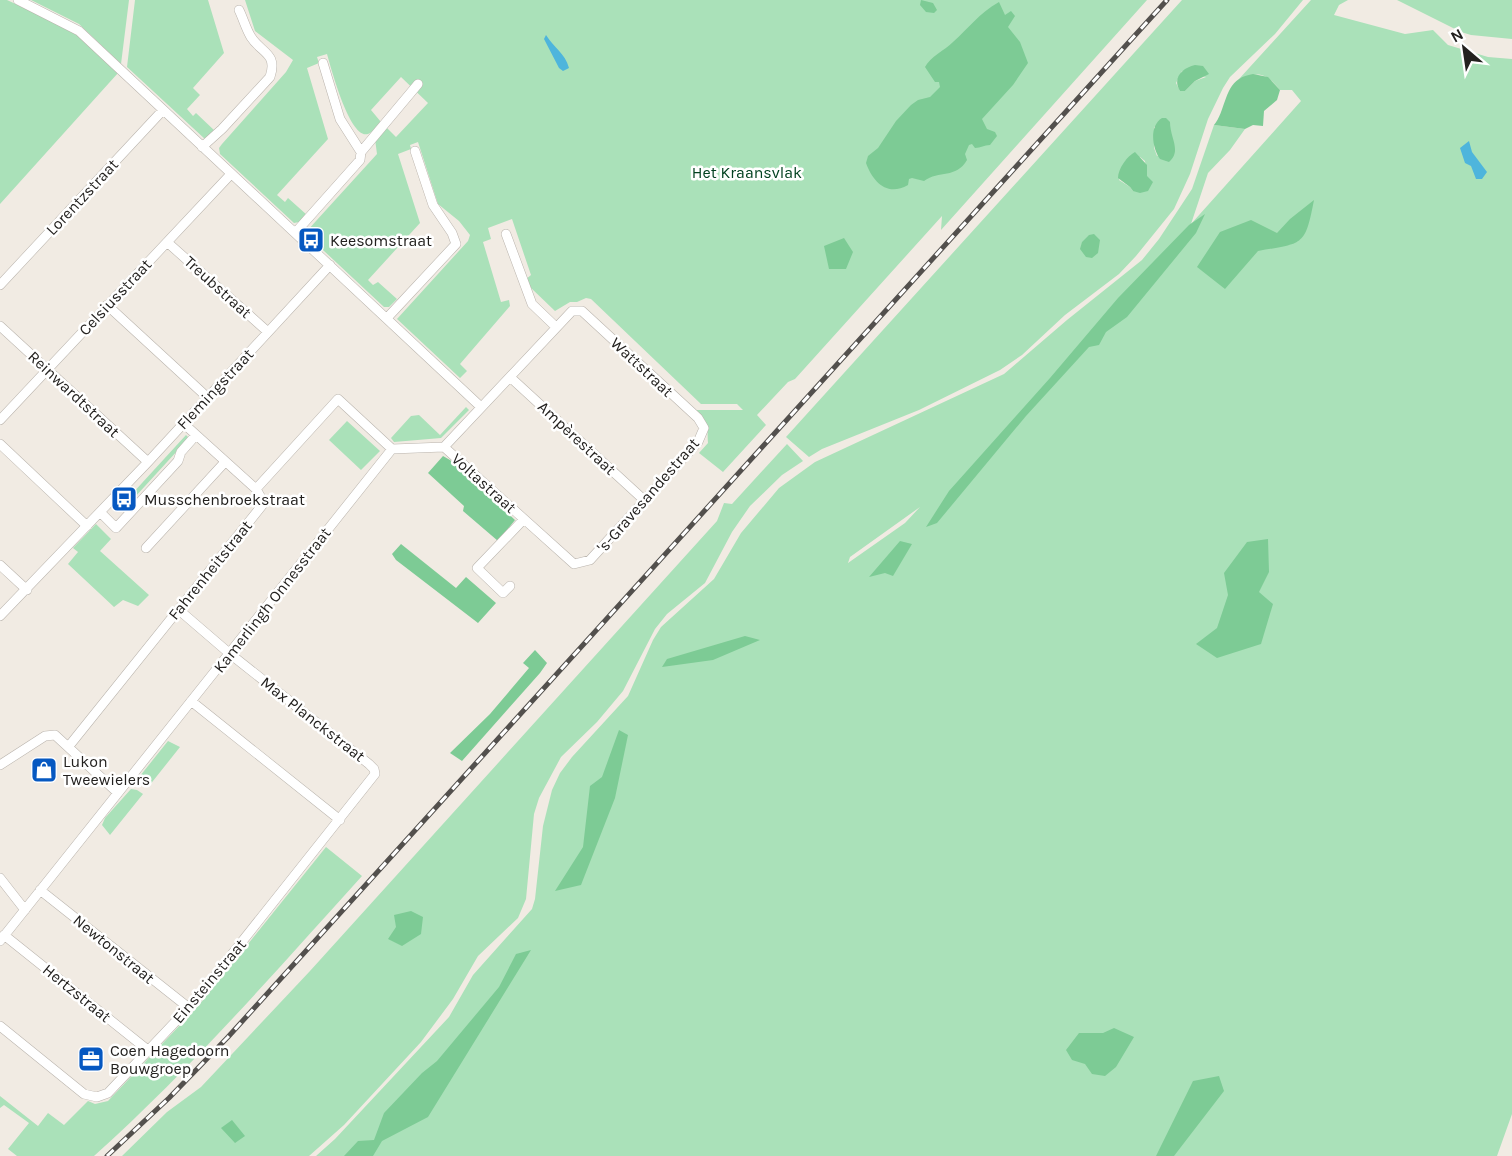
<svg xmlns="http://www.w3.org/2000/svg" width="1512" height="1156" font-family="Karla,sans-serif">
	<rect width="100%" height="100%" fill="#f1ebe3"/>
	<path fill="#aae1b9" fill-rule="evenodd" d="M 0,0 L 7,0 L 57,23 L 76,34 L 118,73 L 0,204 Z
		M 31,0 L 129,0 L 121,64 L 79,24 Z
		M 135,0 L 208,0 L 224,53 L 193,88 L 200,95 L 187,109 L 193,116 L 196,113 L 215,131 L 206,140 L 127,67 Z
		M 245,0 L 1147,0 L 941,230 L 942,216 L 795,379 L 788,382 L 757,415 L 766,425 L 723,472 L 699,453 L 708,443 C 707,425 710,424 696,410 L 743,410 L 737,404 L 701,404 L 591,299 L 586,298 L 577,302 L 570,302 L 555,311 L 530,287 L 525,280 L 531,275 L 512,219 L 488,228 L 491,239 L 483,242 L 501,302 L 509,300 L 510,306 L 460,364 L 467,371 L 460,378 L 397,319 L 468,241 L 470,235 L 459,221 L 438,204 L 418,142 L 410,145 L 411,149 L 398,154 L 420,223 L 368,280 L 373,285 L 378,282 L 397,299 L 389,307 L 384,307 L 308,236 L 308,230 L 316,221 L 377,154 L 375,139 L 385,126 L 396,137 L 428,103 L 401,77 L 371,110 L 381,122 C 378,125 372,133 368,134 C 350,140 331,68 327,54 L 317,57 L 319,63 L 307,68 L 328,139 L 277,195 L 285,202 L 288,198 L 307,215 L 299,222 L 294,223 L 220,154 L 219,148 L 222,144 L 286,72 L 293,60 L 255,31 Z
		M 1182,0 L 1303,0 L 1275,34 L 1230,77 L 1223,88 L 1208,119 L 1190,174 L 1174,209 L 1136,256 L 1119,274 L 1065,315 L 1022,355 L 1000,370 L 919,410 L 822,449 L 809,457 L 786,437 ZM 1182,71 L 1206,77 L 1195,81 L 1185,91 L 1180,91 L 1176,83 ZM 1170,122 L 1170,133 L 1174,145 L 1157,156 L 1154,148 L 1154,127 ZM 1140,157 L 1145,161 L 1147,176 L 1133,191 L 1130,187 L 1119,180 L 1126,160 Z
		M 1311,0 L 1348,0 L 1339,5 L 1334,15 L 1405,34 L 1433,30 L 1448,45 L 1488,57 L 1512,59 L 1512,1114 L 1497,1156 L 316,1156 L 335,1139 L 449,1017 L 473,975 L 532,909 L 535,899 L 543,826 L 552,790 L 560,773 L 572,757 L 628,696 L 653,640 L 661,627 L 714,579 L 741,533 L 779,488 L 815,462 L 1004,374 L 1067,320 L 1142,260 L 1159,239 L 1192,189 L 1214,125 L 1245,129 L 1230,150 L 1208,173 L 1191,224 L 1301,101 L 1292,90 L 1280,90 C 1266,73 1260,71 1239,79 ZM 920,507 L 905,523 L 848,563 L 850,557 Z
		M 1397,0 L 1512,0 L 1512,39 L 1471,35 L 1461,32 Z
		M 466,407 L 469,410 L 441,438 L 394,442 L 391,438 L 411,416 L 419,415 L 440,435 Z
		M 347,421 L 380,451 L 361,470 L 329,440 Z
		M 186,435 L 189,438 L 124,509 L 119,504 L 129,493 L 131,495 Z
		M 787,444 L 803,461 L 782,475 L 750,506 L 732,532 L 705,583 L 667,614 L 655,629 L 623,691 L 597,722 L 561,757 L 539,798 L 534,814 L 526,899 L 518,918 L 478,956 L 453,999 L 421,1042 L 344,1125 L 309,1156 L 122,1156 L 167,1112 L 201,1087 L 310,971 L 717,521 L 724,503 L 732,504 Z
		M 96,524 L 111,539 L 100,551 L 149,595 L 138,606 L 123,600 L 114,607 L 68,564 L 78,552 L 73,548 Z
		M 168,741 L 180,747 L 149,786 L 140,776 Z
		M 131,789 L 137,790 L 143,794 L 110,835 L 102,825 L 105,818 Z
		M 326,847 L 362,876 C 275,972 191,1069 94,1156 L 17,1156 L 8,1149 L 29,1123 L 4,1105 L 0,1108 L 0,1096 L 38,1126 L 48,1113 L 64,1125 L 88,1101 L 95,1104 L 108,1101 L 199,1005 Z"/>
	<path fill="#7dcb95" d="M 921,0 L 933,3 L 937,10 L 934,13 L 926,12 L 920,5 Z
		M 999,2 L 1005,15 L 1011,11 L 1015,16 L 1008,27 L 1020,42 L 1028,63 L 1013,85 L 982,119 L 987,129 L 995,132 L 997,136 L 990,145 C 984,145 981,148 975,148 L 972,144 L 969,145 L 965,154 L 967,160 C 956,179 939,170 924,181 L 912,178 L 909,179 L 908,185 C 887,197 873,182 866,163 L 868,156 L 878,148 L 896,121 L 911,105 L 918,100 L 930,97 L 940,87 L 939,82 L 935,82 L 925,67 C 930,57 945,50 953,42 C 970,27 978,14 999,2 Z
		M 1195,65 L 1203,66 L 1209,74 L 1195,81 L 1185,91 L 1180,91 C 1172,78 1182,68 1195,65 Z
		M 1253,74 L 1268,77 L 1280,90 L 1277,100 L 1264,111 L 1263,126 L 1253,125 L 1245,129 L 1214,125 C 1225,112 1224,89 1239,79 C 1243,76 1249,75 1253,74 Z
		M 1162,118 L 1166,118 L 1170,122 C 1170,138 1182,151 1169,162 L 1160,159 C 1152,148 1149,126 1162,118 Z
		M 1135,152 L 1147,165 L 1147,176 L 1153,182 L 1148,191 L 1140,193 L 1133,191 L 1130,187 L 1118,178 C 1118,169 1127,156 1135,152 Z
		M 1314,200 C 1305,247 1303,243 1258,251 L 1225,289 L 1197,267 L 1220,232 L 1251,220 L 1277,233 L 1290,219 Z
		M 1205,214 L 1196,233 L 1127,317 L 1106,332 L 1099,345 L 1089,347 L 1026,416 L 937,523 L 926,527 L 949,491 L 1050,378 L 1118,298 L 1189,225 Z
		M 1094,234 L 1100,240 L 1098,253 L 1092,258 L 1086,257 L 1080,249 L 1082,242 L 1089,235 Z
		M 844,238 L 853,252 L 846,269 L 829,269 L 824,246 Z
		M 443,456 L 450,460 L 515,520 L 498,541 L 463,511 L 464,506 L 428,473 Z
		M 1268,539 L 1269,572 L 1259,592 L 1273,604 L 1261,644 L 1217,658 L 1196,644 L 1217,628 L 1228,595 L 1224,573 L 1247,542 Z
		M 900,541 L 912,544 L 893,576 L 885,573 L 869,577 Z
		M 401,544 L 456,588 L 466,577 L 496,603 L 478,623 L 396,560 L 392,554 Z
		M 745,636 L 760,640 L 713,660 L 662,667 L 667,659 Z
		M 535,650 L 547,663 L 540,673 L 462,761 L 450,753 L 490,714 L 529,668 L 523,663 Z
		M 619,730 L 628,735 L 615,798 L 581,885 L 555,891 L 583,847 L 590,786 L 602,777 Z
		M 411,911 L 423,917 L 421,934 L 402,946 L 388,939 L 396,927 L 394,915 Z
		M 531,950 L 428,1117 L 382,1141 L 373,1156 L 344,1156 L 358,1141 L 374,1140 L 384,1113 L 422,1073 L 437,1061 L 499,987 L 516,954 Z
		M 1114,1028 L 1134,1037 L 1116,1067 L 1105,1076 L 1092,1074 L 1085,1064 L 1072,1060 L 1066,1050 L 1079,1033 L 1103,1033 Z
		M 1219,1076 L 1224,1091 L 1174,1156 L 1156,1156 L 1193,1081 Z
		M 232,1120 L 245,1136 L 235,1143 L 221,1128 Z"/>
	<path fill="#4eb5dc" d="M 546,35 C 554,48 565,53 569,68 L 563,71 L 559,68 L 544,39 Z
		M 1469,141 L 1472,152 L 1487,172 L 1482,179 L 1476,179 L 1471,166 L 1465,163 L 1460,148 Z"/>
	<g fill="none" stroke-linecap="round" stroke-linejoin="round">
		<defs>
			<path id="minor" d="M 18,0 L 79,31 L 481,407
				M 323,63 L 340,119 L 361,152
				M 202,147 L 222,129 L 270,77 C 278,53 261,53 251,37 C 246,29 243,18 239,10
				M 295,233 L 360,160 L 361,152 L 418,84
				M 506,234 L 532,304 L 556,327
				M 167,242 L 268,332
				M 0,285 L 163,110
				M 107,305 L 207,397
				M 387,318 L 456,244 L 452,233 L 433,205 L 415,151
				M 0,326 L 148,462
				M 510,377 L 644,500
				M 0,420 L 231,174
				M 183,423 L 256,489
				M 0,444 L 87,526
				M 100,512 L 116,528 L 178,461 L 181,452 L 196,435
				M 146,548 L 225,462
				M 0,565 L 27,590
				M 510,586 L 503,593 L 477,568 L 524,519
				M 0,616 L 148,462 L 330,265
				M 191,701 L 340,820
				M 69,746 L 264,503 L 256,489 L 338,399 L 392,449
				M 0,765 L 45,736 L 55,735 L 118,793
				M 0,878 L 25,910
				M 40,890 L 189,1008
				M 4,935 L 149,1051
				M 0,941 L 392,449 L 444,447 L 572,311 L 582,311 L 698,418 L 704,428 L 698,442 L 590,560 L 574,564 L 444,447
				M 0,1026 L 84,1094 L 97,1097 L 108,1093 L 194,1002 L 375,774 L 374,769 L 369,764 L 229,653 L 179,610"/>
		</defs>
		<use href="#minor" stroke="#bab4ad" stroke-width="10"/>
		<use href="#minor" stroke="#fff" stroke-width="9"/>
		<defs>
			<path id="rail" d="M 107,1156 L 169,1098 L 228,1037 L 1167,0"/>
		</defs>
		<use href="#rail" stroke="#53504d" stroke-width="5"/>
		<use href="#rail" stroke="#fff" stroke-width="3" stroke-dasharray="9" stroke-linecap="butt"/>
	</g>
	<defs>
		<symbol id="bus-square" viewBox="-11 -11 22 22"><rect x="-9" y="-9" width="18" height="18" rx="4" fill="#0658c1" stroke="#fff"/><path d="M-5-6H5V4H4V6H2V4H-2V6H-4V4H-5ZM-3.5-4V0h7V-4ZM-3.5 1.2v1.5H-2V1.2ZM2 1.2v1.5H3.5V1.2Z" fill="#fff"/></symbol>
		<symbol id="shop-square" viewBox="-11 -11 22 22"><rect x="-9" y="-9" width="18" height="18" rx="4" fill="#0658c1" stroke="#fff"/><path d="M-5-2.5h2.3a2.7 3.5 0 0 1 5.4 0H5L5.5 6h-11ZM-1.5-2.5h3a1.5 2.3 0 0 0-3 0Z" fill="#fff"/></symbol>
		<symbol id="office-square" viewBox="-11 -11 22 22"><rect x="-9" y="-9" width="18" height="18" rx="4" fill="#0658c1" stroke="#fff"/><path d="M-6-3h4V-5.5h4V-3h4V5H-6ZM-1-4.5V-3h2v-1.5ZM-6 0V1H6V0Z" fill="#fff"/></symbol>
	</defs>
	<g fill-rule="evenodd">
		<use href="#bus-square" x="296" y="225" width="30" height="30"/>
		<use href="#bus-square" x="109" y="484" width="30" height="30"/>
		<use href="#shop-square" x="29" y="755" width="30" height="30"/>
		<use href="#office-square" x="76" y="1044" width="30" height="30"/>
	</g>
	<g text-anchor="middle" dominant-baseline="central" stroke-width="5" stroke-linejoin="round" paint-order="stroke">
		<g font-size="16" fill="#024120" stroke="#fff">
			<text x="747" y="172">Het Kraansvlak</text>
		</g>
		<g font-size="16" fill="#23211f" stroke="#fff">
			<text transform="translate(82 197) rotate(-47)">Lorentzstraat</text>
			<text transform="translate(218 287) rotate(42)">Treubstraat</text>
			<text transform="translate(115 297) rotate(-47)">Celsiusstraat</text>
			<text transform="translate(642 367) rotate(43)">Wattstraat</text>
			<text transform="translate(215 389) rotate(-47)">Flemingstraat</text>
			<text transform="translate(74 394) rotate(43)">Reinwardtstraat</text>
			<text transform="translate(577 438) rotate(43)">Ampèrestraat</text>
			<text transform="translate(484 483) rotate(42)">Voltastraat</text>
			<text transform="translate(648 495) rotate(-49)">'s-Gravesandestraat</text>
			<text transform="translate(210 570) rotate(-51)">Fahrenheitstraat</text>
			<text transform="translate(272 600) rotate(-52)">Kamerlingh Onnesstraat</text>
			<text transform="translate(313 719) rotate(38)">Max Planckstraat</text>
			<text transform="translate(114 949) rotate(39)">Newtonstraat</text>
			<text transform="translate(209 981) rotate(-50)">Einsteinstraat</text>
			<text transform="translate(77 993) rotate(39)">Hertzstraat</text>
		</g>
		<g font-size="16" fill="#23211f" stroke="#fff" text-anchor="start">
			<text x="330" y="240">Keesomstraat</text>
			<text x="144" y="499">Musschenbroekstraat</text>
			<text x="63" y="761">Lukon<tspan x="63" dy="18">Tweewielers</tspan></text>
			<text x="110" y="1050">Coen Hagedoorn<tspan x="110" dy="18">Bouwgroep</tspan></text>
		</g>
	</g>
	<g transform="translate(1464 48) rotate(331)" stroke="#ffffff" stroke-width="4.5" paint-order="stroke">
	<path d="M0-4.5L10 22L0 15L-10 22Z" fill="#23211f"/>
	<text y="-9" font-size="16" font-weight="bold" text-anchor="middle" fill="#23211f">N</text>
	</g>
</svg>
